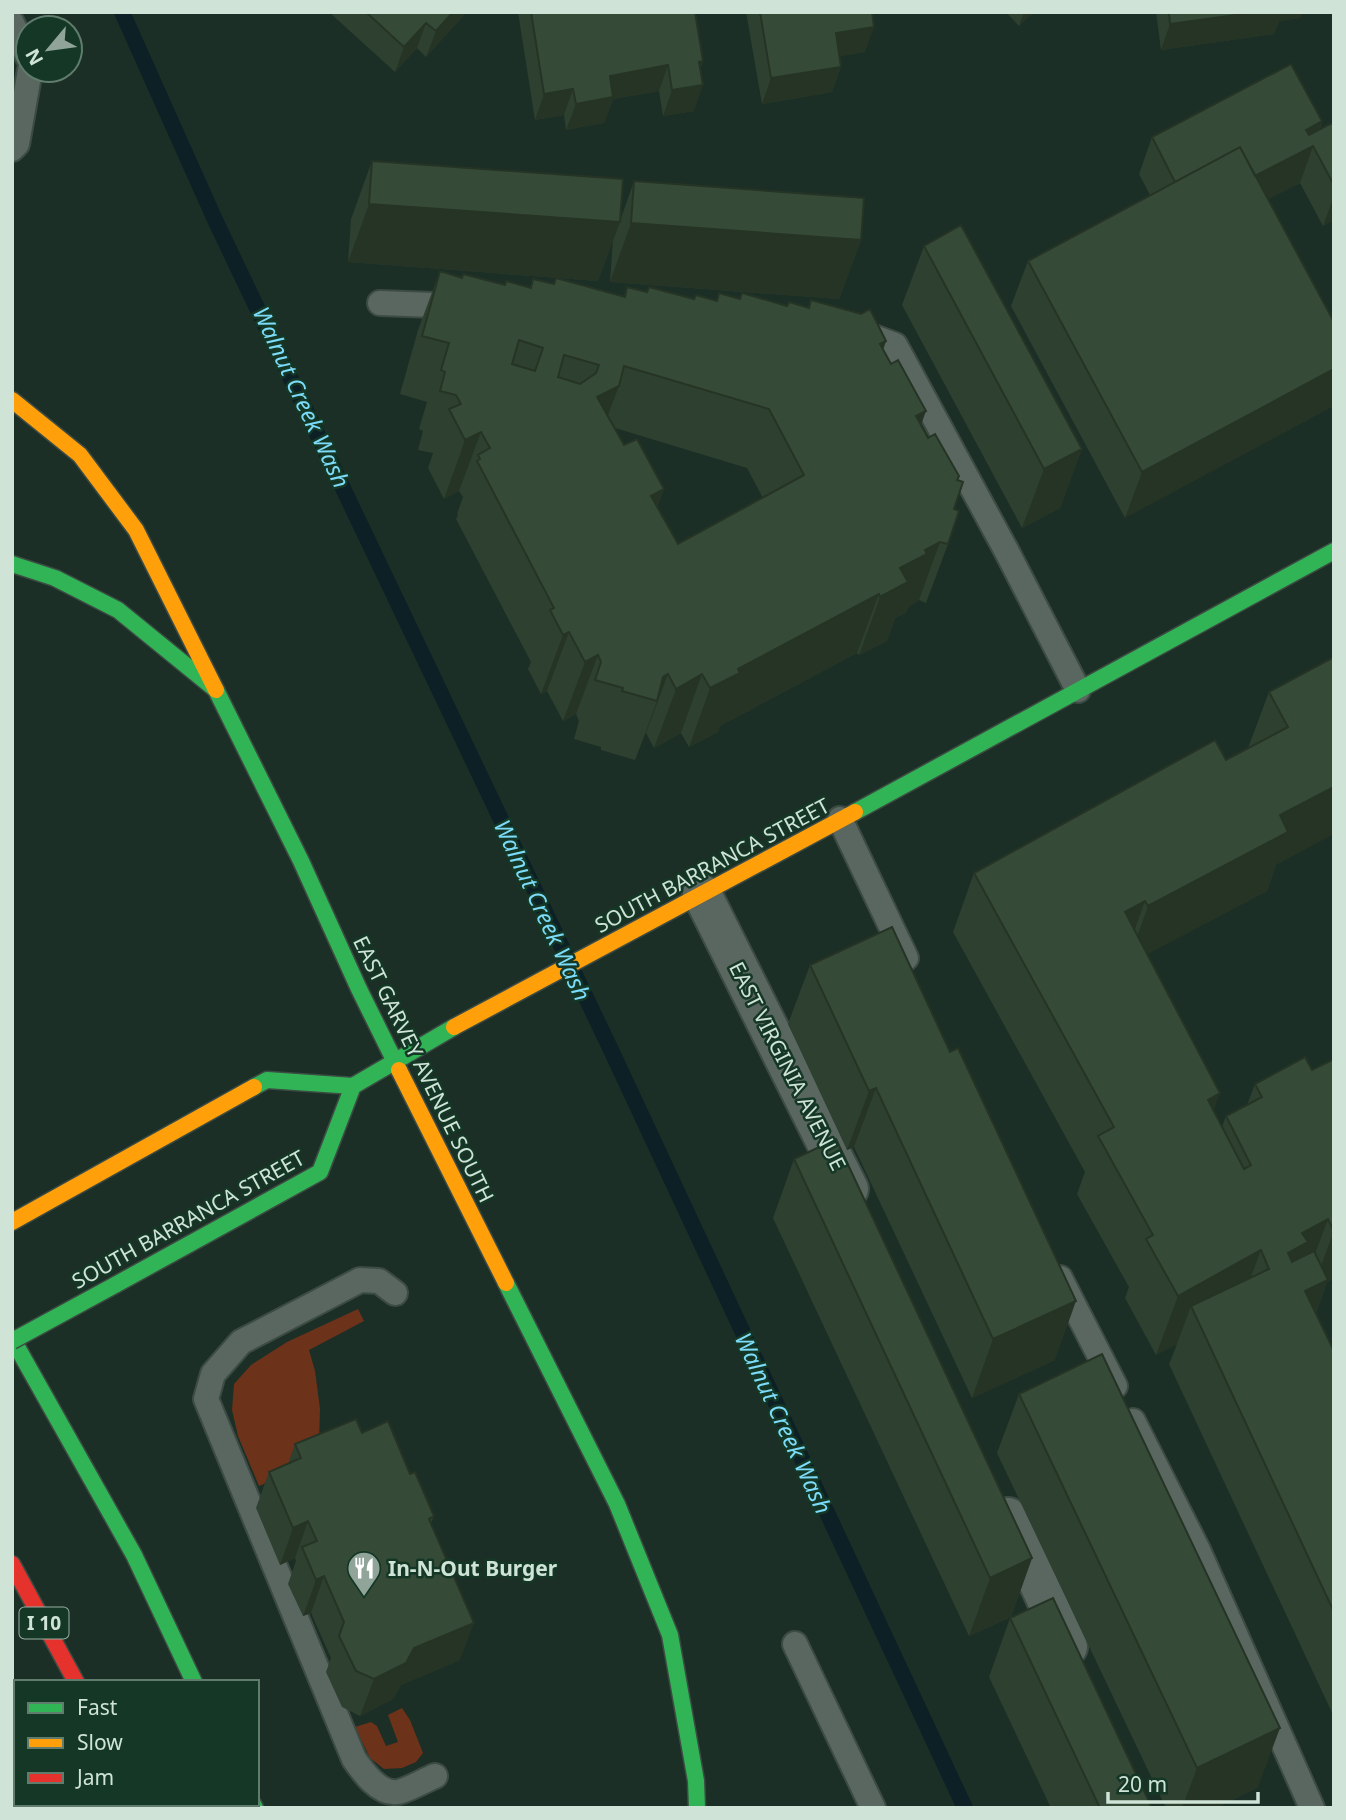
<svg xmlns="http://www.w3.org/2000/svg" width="1346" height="1820" font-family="'Noto Sans',sans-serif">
	<rect width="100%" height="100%" fill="#1c2f26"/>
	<path fill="#6d321a" d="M 358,1309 L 364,1321 L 309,1350 L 315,1371 L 320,1409 L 319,1442 L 303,1467 L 259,1486 L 238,1436 L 232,1410 L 234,1384 L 251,1365 L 287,1342 Z
		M 402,1708 L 410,1720 L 423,1753 L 416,1762 L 402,1768 L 384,1769 L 370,1758 L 355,1727 L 371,1722 L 377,1726 L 386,1746 L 398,1742 L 388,1715 Z"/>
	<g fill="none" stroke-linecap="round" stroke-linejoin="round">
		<path stroke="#0d2025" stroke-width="16" d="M 122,12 L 216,222 L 611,1050 L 965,1808"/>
		<defs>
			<path id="lane" d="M 12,23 L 28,57
				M 12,149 L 17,144 L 30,70
				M 380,303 L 460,306
				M 855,330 L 895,345 L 1006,550 L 1078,690
				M 840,819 L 906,958
				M 1060,1278 L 1115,1386
				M 395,1293 L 379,1281 L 360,1280 L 241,1342 L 213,1374 L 206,1399 L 354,1759 C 363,1772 379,1795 398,1792 C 408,1790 425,1780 435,1776
				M 1133,1421 L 1198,1550 L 1312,1808
				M 795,1644 L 873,1808"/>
			<path id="street" d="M 702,894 L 849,1189
				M 1008,1517 L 1068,1647"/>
			<path id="fast" d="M 12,564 L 55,578 L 118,610 L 215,689
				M 216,690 L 301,861 L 359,989 L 399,1070
				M 855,812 L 1334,551
				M 254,1087 L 267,1080 L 353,1086
				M 506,1283 L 617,1504 L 670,1635 L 696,1781 L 697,1808
				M 115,1285 L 320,1172 L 353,1086 L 454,1027
				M 12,1338 L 134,1555 L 194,1682
				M 12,1717 L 16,1724
				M 59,1804 L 61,1808
				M 142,1804 L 143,1808
				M 253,1804 L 255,1808"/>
			<path id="slow" d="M 12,400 L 80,455 L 136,530 L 216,690
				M 454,1027 L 855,812
				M 399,1070 L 506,1283
				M 12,1222 L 254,1087"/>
			<path id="jam" d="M 12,1564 L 76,1682"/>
		</defs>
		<use href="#lane" stroke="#3c4b43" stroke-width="28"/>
		<use href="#street" stroke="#3c4b43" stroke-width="42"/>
		<use href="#fast" stroke="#3c4b43" stroke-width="19"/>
		<use href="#slow" stroke="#3c4b43" stroke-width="19"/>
		<use href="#jam" stroke="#3c4b43" stroke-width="19"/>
		<use href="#lane" stroke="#5a6760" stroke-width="24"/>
		<use href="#street" stroke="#5a6760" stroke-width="38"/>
		<use href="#fast" stroke="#30b455" stroke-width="16"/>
		<use href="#slow" stroke="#ff9f0a" stroke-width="16"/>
		<use href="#jam" stroke="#e5322d" stroke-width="16"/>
		<defs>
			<path id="fast-bridge" d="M 12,1341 L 115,1285"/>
		</defs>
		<use href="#fast-bridge" stroke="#3c4b43" stroke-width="19" stroke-linecap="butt"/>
		<use href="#fast-bridge" stroke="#30b455" stroke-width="16"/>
	</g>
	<path fill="#2e402f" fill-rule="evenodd" d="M 329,12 L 467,12 L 426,57 L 417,48 L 395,72 Z
		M 518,12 L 695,12 L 703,61 L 700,69 L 694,111 L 663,116 L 659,91 L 613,99 L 604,123 L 566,130 L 564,115 L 535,120 Z
		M 746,12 L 872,12 L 865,52 L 839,56 L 841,67 L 832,92 L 762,104 Z
		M 1006,12 L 1034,12 L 1019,26 Z
		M 1156,12 L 1302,12 L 1300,18 L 1279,21 L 1274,34 L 1161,50 Z
		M 1322,121 L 1320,129 L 1334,122 L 1334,220 L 1323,226 L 1300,183 L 1268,199 L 1125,518 L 1011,306 L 1028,261 L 1150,195 L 1139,174 L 1152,137 Z
		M 372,161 L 620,221 L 634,181 L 861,240 L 839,299 L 610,282 L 613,240 L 598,281 L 348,262 L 351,219 Z
		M 924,246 L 1082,449 L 1060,508 L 1022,528 L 902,305 Z
		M 440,271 L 462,278 L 504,285 L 530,287 L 533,279 L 554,284 L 624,296 L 627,287 L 647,292 L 717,301 L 719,293 L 740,299 L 787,306 L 808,308 L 811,300 L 886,341 L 883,350 L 921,425 L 928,438 L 957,480 L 954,509 L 948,544 L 926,603 L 919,600 L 908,607 L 906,613 L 895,618 L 887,641 L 859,655 L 857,653 L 720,726 L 718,732 L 689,747 L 681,733 L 654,748 L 646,733 L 645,734 L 635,760 L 601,750 L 601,747 L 574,739 L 579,721 L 576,714 L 563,721 L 547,691 L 541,694 L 528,669 L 531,662 L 456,519 L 458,515 L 457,514 L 463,497 L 459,491 L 444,499 L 428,468 L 433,453 L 418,450 L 423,431 L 419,429 L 427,402 L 400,394 L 418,330 ZM 615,428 L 747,468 L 763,498 L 678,544 L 657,507 L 664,489 L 624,445 Z
		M 1334,657 L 1276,865 L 1267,891 L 1147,954 L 1214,1111 L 1222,1127 L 1226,1116 L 1247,1105 L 1255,1084 L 1312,1070 L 1334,1059 L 1334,1279 L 1327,1282 L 1316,1313 L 1334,1351 L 1334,1717 L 1169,1364 L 1177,1344 L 1156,1355 L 1125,1298 L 1129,1287 L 1077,1194 L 1085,1172 L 953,932 L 974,873 L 1226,760 L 1248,748 L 1269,692 Z
		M 810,965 L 950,1052 L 1055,1360 L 972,1398 L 854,1147 L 847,1150 L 788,1024 Z
		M 794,1159 L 1032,1558 L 1011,1617 L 969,1636 L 773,1218 Z
		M 1019,1394 L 1258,1787 L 1216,1808 L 1166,1808 L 997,1453 Z
		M 362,1433 L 410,1474 L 434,1516 L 431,1523 L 460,1660 L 401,1685 L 393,1699 L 360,1716 L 342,1707 L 326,1672 L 331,1658 L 311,1613 L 303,1616 L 288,1584 L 296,1561 L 295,1558 L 280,1565 L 256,1508 L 269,1472 L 288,1464 L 295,1444 Z
		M 1010,1618 L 1152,1808 L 1051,1808 L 989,1677 Z"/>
	<path fill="#263426" d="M 453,12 L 467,12 L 426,57 L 436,31 Z
		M 1024,12 L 1034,12 L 1019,26 Z
		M 1257,12 L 1302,12 L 1300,18 L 1279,21 L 1274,34 L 1161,50 L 1170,24 Z
		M 426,23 L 417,48 L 395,72 L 404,47 Z
		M 874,27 L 865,52 L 826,59 L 836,33 Z
		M 703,61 L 694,87 L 703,85 L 694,111 L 663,116 L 672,90 L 699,62 Z
		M 668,65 L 659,91 L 613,99 L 604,123 L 566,130 L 576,104 L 610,76 Z
		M 841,67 L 832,92 L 762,104 L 771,78 Z
		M 573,89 L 564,115 L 535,120 L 544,94 Z
		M 1322,121 L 1300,183 L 1240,214 L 1254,177 L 1306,130 Z
		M 1334,196 L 1334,220 L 1323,226 Z
		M 369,204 L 620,222 L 598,281 L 348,262 Z
		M 631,223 L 861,240 L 839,299 L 610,282 Z
		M 886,341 L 865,399 L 880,344 Z
		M 1334,369 L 1334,406 L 1125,518 L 1142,472 Z
		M 619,386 L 597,444 L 597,397 Z
		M 926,411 L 905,470 L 916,416 Z
		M 481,432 L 459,491 L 444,499 L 465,440 Z
		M 1082,449 L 1060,508 L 1022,528 L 1044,469 Z
		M 664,489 L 642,548 L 651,496 Z
		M 940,542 L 919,600 L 908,607 L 906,613 L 895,618 L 887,641 L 859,655 L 880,597 L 900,568 L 925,550 Z
		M 879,594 L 857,653 L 720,726 L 718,732 L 689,747 L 710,688 L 738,669 Z
		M 569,632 L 547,691 L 541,694 L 563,635 Z
		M 598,655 L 576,714 L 563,721 L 585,662 Z
		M 668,674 L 646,733 L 645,734 L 657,701 L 663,677 Z
		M 702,674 L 681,733 L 654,748 L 676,689 Z
		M 1334,787 L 1334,834 L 1276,865 L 1267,891 L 1127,965 L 1148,906 L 1280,815 Z
		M 1145,901 L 1124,960 L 1125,912 Z
		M 876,1088 L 854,1147 L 847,1150 L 869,1091 Z
		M 1220,1093 L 1199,1152 L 1208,1100 Z
		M 1328,1219 L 1306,1278 L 1292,1286 L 1288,1253 L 1302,1233 Z
		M 1334,1231 L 1334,1279 L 1327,1282 L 1306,1339 L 1305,1291 L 1313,1287 Z
		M 1261,1250 L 1239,1309 L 1191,1306 L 1177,1344 L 1156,1355 L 1178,1296 Z
		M 1076,1301 L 1055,1360 L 972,1398 L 993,1339 Z
		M 308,1521 L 295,1558 L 280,1565 L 293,1528 Z
		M 1032,1558 L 1011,1617 L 969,1636 L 990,1578 Z
		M 324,1576 L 311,1613 L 303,1616 L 316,1580 Z
		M 474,1623 L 460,1660 L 401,1685 L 393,1699 L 360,1716 L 374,1679 L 414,1648 Z
		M 1280,1728 L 1258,1787 L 1216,1808 L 1182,1808 L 1197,1768 Z"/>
	<path fill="#364b37" stroke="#263426" stroke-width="2" fill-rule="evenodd" d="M 366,12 L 453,12 L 436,31 L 426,23 L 404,47 Z
		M 531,12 L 695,12 L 703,61 L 699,62 L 703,85 L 672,90 L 668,65 L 610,76 L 613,97 L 576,104 L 573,89 L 544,94 Z
		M 760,12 L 872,12 L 874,27 L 836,33 L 841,67 L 771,78 Z
		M 1169,12 L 1257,12 L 1170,24 Z
		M 1291,64 L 1322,121 L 1306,130 L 1309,135 L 1334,122 L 1334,185 L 1313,146 L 1255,176 L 1240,147 L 1175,182 L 1152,137 Z
		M 1240,147 L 1334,322 L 1334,369 L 1142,472 L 1028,261 Z
		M 372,161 L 623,179 L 620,222 L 369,204 Z
		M 634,181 L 864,198 L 861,240 L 631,223 Z
		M 961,225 L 1082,449 L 1044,469 L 924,246 Z
		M 440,271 L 462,278 L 463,274 L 505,285 L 506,281 L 531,288 L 533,279 L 554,284 L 556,278 L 625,297 L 627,287 L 647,292 L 649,287 L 694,299 L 696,295 L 717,301 L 719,293 L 740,299 L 742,293 L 787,306 L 789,302 L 809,308 L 811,300 L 861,314 L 870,309 L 886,341 L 880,344 L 891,364 L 898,360 L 926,411 L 916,416 L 928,438 L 935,434 L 959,476 L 957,480 L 963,482 L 954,509 L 959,511 L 948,544 L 940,542 L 925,550 L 927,554 L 900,568 L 908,582 L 880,597 L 879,594 L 738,669 L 740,673 L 710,688 L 702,674 L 676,689 L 668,674 L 663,677 L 657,701 L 622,691 L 623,688 L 595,680 L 601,662 L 598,655 L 585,662 L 569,632 L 563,635 L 550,610 L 554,608 L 477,461 L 480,459 L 478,455 L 490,448 L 481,432 L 465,440 L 449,409 L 461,404 L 456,395 L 440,391 L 445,372 L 441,370 L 449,343 L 422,336 ZM 519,340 L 543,348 L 535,371 L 512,364 ZM 564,355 L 599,365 L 596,373 L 580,384 L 558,377 ZM 624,366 L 769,409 L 804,475 L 678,544 L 651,496 L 664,489 L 637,439 L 624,445 L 597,397 L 619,386 Z
		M 1334,657 L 1334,787 L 1280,815 L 1288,832 L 1148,906 L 1145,901 L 1125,912 L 1220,1093 L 1208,1100 L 1244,1169 L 1251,1165 L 1226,1116 L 1262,1097 L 1255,1084 L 1305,1057 L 1312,1070 L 1334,1059 L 1334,1231 L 1328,1219 L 1302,1233 L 1308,1242 L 1288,1253 L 1292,1262 L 1314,1251 L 1328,1280 L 1305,1291 L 1334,1351 L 1334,1612 L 1191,1306 L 1269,1269 L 1261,1250 L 1178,1296 L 1146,1239 L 1153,1235 L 1098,1136 L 1114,1127 L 974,873 L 1215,740 L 1226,760 L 1288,727 L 1269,692 Z
		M 892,927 L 950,1052 L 958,1048 L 1076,1301 L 993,1339 L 876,1088 L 869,1091 L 810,965 Z
		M 836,1139 L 1032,1558 L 990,1578 L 794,1159 Z
		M 1102,1354 L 1280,1728 L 1197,1768 L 1019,1394 Z
		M 356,1419 L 362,1433 L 388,1421 L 410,1474 L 415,1472 L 434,1516 L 429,1519 L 474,1623 L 414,1648 L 406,1663 L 374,1679 L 356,1671 L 339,1636 L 344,1622 L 324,1576 L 316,1580 L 302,1547 L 317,1541 L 308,1521 L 293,1528 L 269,1472 L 301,1458 L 295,1444 Z
		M 1053,1598 L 1152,1808 L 1100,1808 L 1010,1618 Z"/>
	<defs>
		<symbol id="restaurant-pin" viewBox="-11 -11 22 30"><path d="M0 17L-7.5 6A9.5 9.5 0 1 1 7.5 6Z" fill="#90a499" stroke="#143726"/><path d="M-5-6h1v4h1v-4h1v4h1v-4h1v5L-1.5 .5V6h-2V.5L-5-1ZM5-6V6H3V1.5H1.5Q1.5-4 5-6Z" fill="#fff"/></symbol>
	</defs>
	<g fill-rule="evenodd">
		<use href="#restaurant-pin" x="345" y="1549" width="38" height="52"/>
	</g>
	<g text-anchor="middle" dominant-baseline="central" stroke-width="5" stroke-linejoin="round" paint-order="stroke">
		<rect fill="#143726" stroke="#97afa2" stroke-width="2" x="19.5" y="1607.5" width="49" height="31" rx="5"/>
		<g font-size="19" font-weight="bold" fill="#cfe3d7">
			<text x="44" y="1623">I 10</text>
		</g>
		<g font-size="21" fill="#cfe3d7" stroke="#143726">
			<text transform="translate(712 865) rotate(-28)">SOUTH BARRANCA STREET</text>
			<text transform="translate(788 1066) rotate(63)">EAST VIRGINIA AVENUE</text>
			<text transform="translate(424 1069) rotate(64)">EAST GARVEY AVENUE SOUTH</text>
			<text transform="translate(188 1219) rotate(-29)">SOUTH BARRANCA STREET</text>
		</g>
		<g font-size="21" font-weight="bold" fill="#cfe3d7" stroke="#143726" text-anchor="start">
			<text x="388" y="1568">In-N-Out Burger</text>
		</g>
		<g font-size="23" font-style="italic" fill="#7cdbf8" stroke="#143726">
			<text transform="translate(302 397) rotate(65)">Walnut Creek Wash</text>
			<text transform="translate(543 910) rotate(65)">Walnut Creek Wash</text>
			<text transform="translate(784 1423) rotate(65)">Walnut Creek Wash</text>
		</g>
	</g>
	<rect width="1346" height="1820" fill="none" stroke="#cfe3d7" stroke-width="28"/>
	<rect x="14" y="1680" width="245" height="126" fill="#143726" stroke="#5f7c6d" stroke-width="2"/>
	<rect x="28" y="1703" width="35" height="10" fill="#30b455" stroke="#5f7c6d" stroke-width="2"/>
	<text x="77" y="1715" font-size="21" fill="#cfe3d7">Fast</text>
	<rect x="28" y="1738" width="35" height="10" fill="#ff9f0a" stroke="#5f7c6d" stroke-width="2"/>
	<text x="77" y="1750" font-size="21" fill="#cfe3d7">Slow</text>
	<rect x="28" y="1773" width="35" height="10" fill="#e5322d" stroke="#5f7c6d" stroke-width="2"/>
	<text x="77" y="1785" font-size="21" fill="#cfe3d7">Jam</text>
	<g transform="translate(49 49) rotate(241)"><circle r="33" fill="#143726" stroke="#5f7c6d" stroke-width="2"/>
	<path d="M0-5L12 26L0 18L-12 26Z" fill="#90a499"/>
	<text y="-10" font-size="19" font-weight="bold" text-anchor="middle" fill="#cfe3d7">N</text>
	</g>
	<path d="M1108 1792v10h150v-10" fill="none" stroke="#cfe3d7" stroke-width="3.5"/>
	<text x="1118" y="1792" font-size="21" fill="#cfe3d7" stroke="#143726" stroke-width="5" paint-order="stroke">20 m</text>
</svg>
